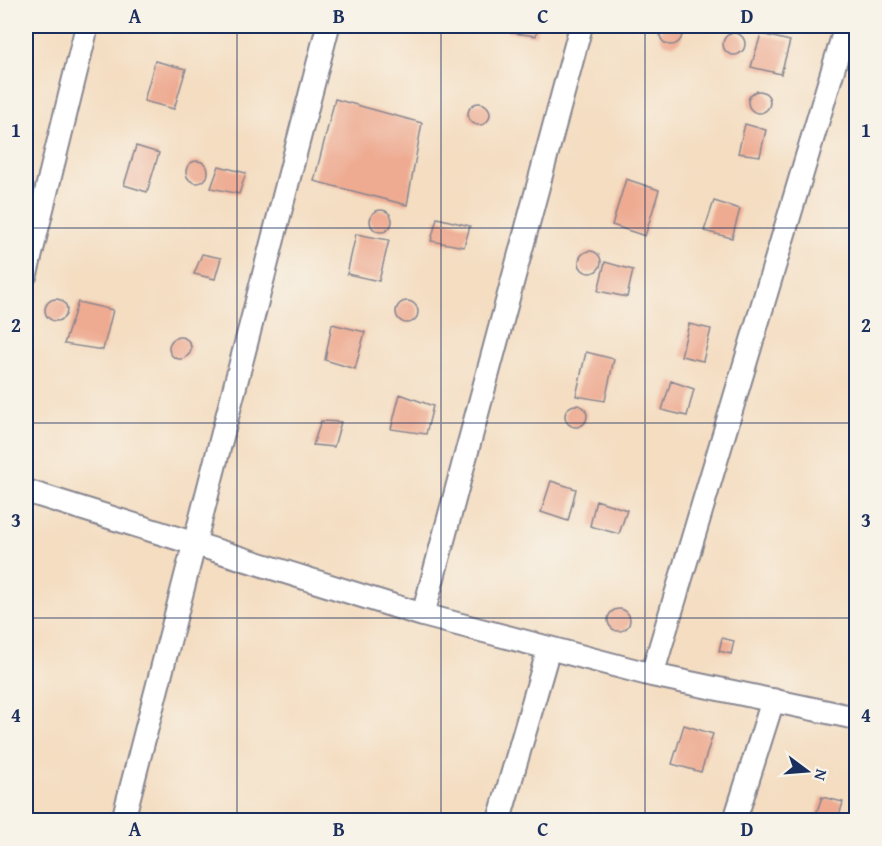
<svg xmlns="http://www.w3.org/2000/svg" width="882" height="846" font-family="'Gentium Book Plus',serif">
	<rect width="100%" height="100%" fill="#f7f3e8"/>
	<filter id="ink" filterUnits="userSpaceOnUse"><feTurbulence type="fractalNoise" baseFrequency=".0167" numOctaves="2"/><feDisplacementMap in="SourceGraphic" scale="12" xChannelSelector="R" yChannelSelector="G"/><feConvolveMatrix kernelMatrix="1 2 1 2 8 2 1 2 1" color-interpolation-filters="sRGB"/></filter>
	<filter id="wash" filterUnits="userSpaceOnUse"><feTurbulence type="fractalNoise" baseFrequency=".008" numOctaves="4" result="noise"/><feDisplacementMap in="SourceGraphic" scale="24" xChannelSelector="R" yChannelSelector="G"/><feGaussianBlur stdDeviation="1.35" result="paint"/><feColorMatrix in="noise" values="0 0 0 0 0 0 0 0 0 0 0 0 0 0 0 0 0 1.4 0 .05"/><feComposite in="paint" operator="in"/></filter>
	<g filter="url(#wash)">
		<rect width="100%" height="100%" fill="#f4ddc1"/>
		<g id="blocks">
			<path fill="#eeab92" d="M660 34a11 11 0 1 1 22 0a11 11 0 1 1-22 0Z
				M 508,26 L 538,26 L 536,36 L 507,32 Z
				M 688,26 L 703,26 L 701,30 Z
				M723 44a11 11 0 1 1 22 0a11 11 0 1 1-22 0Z
				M 761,34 L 790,41 L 781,74 L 751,67 Z
				M 155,61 L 186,69 L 174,109 L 144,101 Z
				M748 102a11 11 0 1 1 22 0a11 11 0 1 1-22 0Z
				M 335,99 L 422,123 L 407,205 L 314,181 Z
				M468 114a11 11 0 1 1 22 0a11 11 0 1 1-22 0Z
				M 745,124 L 766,130 L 760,156 L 738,153 Z
				M 136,146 L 159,153 L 147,192 L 124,185 Z
				M186 172a11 11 0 1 1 22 0a11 11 0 1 1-22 0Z
				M 219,166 L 246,173 L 239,194 L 211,188 Z
				M 626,179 L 659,190 L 645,236 L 612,225 Z
				M 714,201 L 740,209 L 732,238 L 704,231 Z
				M370 221a11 11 0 1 1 22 0a11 11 0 1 1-22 0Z
				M 437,218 L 470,226 L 464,247 L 431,241 Z
				M 356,234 L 389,240 L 379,281 L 347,274 Z
				M579 262a11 11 0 1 1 22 0a11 11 0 1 1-22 0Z
				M 202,254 L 221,258 L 215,279 L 194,274 Z
				M 605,262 L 633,270 L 627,297 L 598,291 Z
				M45 310a11 11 0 1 1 22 0a11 11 0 1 1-22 0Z
				M396 312a11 11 0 1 1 22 0a11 11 0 1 1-22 0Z
				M 78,302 L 113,310 L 103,350 L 64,344 Z
				M 332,324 L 365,332 L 355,369 L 325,360 Z
				M 689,324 L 711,329 L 703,361 L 681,356 Z
				M169 348a11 11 0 1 1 22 0a11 11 0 1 1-22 0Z
				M 586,352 L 614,359 L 605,401 L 576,396 Z
				M 671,381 L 694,389 L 687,416 L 662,410 Z
				M 400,394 L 433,406 L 426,434 L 391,429 Z
				M565 416a11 11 0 1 1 22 0a11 11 0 1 1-22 0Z
				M 321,421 L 341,422 L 334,447 L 313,445 Z
				M 551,481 L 576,489 L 568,521 L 541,512 Z
				M 596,500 L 627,510 L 619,534 L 590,526 Z
				M608 620a11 11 0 1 1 22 0a11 11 0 1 1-22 0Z
				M 722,638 L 734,641 L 731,654 L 719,651 Z
				M 684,725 L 713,734 L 701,772 L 672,764 Z
				M 822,797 L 843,802 L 838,820 L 814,820 Z"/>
		</g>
	</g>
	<g filter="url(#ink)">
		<use href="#blocks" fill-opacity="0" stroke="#888690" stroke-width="1.5"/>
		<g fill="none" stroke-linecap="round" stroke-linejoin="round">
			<defs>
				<path id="street" d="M 26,274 L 87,26
					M 26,491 L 423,615 L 652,675 L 856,718
					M 423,615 L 581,26
					M 652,675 L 846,26
					M 123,820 L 328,26
					M 499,820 L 549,648
					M 735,820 L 773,700"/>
			</defs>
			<use href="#street" stroke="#888690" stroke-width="26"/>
			<use href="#street" stroke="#fff" stroke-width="22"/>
		</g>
	</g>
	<path fill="none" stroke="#1b2f5e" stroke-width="1.5" stroke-opacity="0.55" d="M 237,26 L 237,820M 441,26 L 441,820M 645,26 L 645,820M 26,228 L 856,228M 26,423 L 856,423M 26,618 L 856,618"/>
	<rect width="882" height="846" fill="none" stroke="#f7f3e8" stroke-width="66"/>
	<g transform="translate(807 771) rotate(106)" stroke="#f7f3e8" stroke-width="4.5" paint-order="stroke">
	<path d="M0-4.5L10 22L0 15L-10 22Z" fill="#1b2f5e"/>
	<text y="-9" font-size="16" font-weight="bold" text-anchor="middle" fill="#1b2f5e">N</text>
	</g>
	<rect x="33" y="33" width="816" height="780" fill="none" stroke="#1b2f5e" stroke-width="2"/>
	<g font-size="20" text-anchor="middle" font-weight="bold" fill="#1b2f5e">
		<text x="135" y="23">A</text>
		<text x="339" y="23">B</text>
		<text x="543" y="23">C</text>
		<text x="747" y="23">D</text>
		<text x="16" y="137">1</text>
		<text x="866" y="137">1</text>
		<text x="16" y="332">2</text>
		<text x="866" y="332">2</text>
		<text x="16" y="527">3</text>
		<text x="866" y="527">3</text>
		<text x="16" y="722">4</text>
		<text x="866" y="722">4</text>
		<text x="135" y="836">A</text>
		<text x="339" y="836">B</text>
		<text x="543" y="836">C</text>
		<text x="747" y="836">D</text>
	</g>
</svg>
